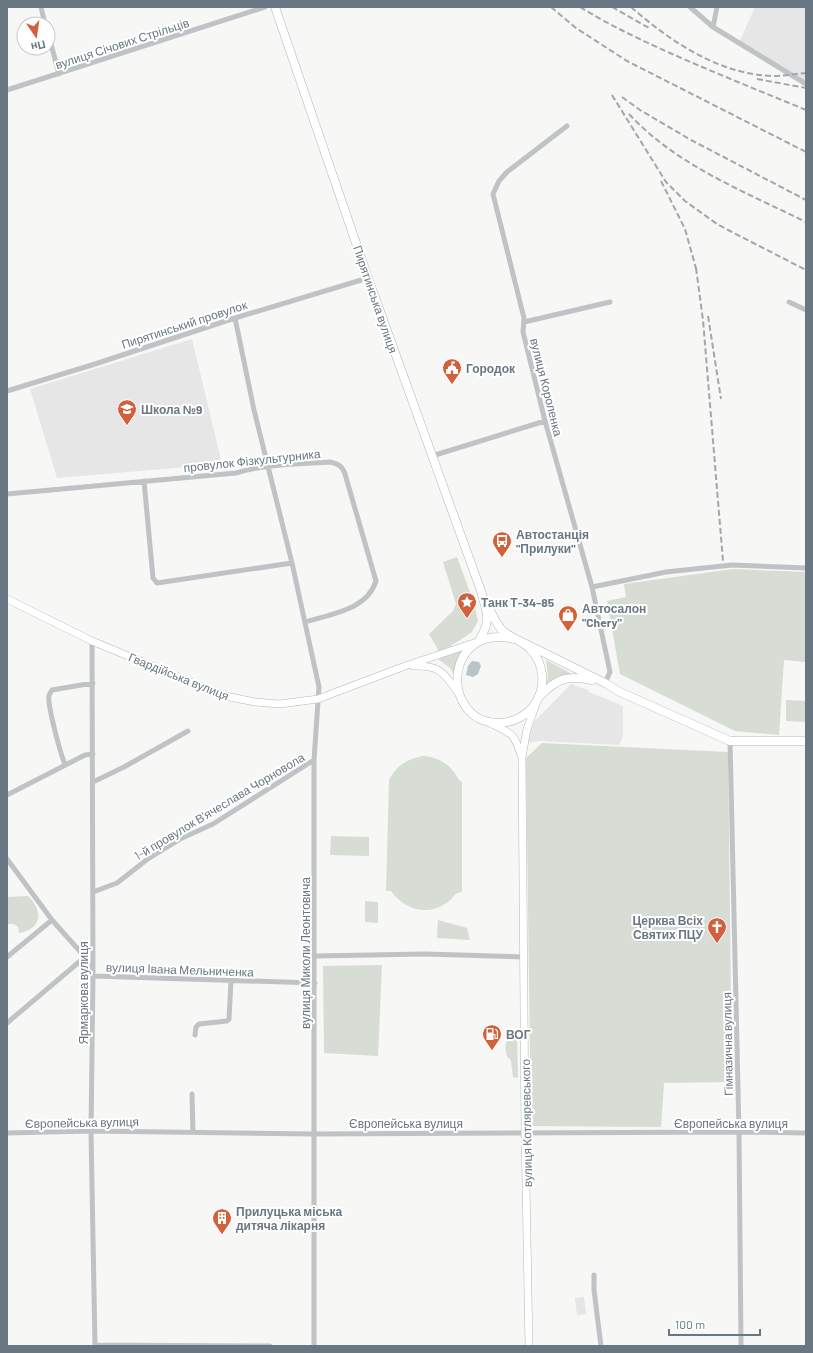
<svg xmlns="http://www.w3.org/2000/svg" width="813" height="1353" font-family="Barlow,sans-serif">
	<rect width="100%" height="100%" fill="#f7f7f5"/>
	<path fill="#e5e6e5" d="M 755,7 L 806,7 L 806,84 L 739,43 Z
		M 192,339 L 222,464 L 57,478 L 30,389 Z
		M 571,684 L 588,690 L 589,692 L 623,706 L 623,737 L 619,745 L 540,741 L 528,742 L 533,723 Z
		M 584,1297 L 586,1314 L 577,1315 L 575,1298 Z"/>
	<path fill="#d7dcd4" d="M 457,557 L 474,603 L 478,621 L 472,632 L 440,653 L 429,634 L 453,611 L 456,604 L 443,562 Z
		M 733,569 L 806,572 L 806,662 L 784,660 L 779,735 L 735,731 L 620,674 L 607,601 L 626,597 L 624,584 Z
		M 462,650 L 455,666 L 454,675 L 450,668 L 437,658 Z
		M 546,660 L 572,674 C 562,677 554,678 546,685 L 548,677 Z
		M 786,700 L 806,701 L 806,722 L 786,721 Z
		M 542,743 L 728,752 L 732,1082 L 664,1083 L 661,1127 L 531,1126 L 526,758 Z
		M 423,756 C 436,757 446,762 454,772 C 457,776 458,780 462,782 L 462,892 C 455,892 453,898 448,902 C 427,917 405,910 391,891 L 386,891 L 389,780 C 397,765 407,759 423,756 Z
		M 331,836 L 369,837 L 369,856 L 330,855 Z
		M 28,896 C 43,910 43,929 19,933 L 18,927 L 14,924 L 7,924 L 7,897 Z
		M 365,901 L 378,902 L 378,923 L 365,922 Z
		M 438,920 L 467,928 L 470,940 L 437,938 Z
		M 382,965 L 378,1056 L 324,1053 L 323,966 Z
		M 511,1030 L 515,1030 L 517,1032 L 518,1077 L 516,1078 L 513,1077 L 511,1061 C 511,1060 507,1057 507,1056 C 504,1050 506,1035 511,1030 Z"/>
	<path fill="#bac3c8" d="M 472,661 L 479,662 L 481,666 L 478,674 L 473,677 L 466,675 L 468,666 Z"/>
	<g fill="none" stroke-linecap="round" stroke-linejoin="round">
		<defs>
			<path id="secondary" d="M 7,599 L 92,641 L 205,688 L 230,697 L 255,702 L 280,704 L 318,699 L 405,666 L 477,642
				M 413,666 C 441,665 444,673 459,694
				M 490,723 C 510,733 514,732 521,755
				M 529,1346 L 525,1133 L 522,757 L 527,729 L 536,704"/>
			<path id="primary" d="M 275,7 L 368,278 L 481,591 C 487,614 492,619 479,641
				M 488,606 C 493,615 496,625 504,632 C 512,638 522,641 529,648 C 545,663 546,687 535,704 C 527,716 512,723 498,723 C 439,722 443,619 518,640 L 605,683 L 620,692 L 730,741 L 806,741
				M 540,696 C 557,678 568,675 592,680"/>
		</defs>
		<use href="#secondary" stroke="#b4b8bc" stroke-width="8"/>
		<use href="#primary" stroke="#b2b7ba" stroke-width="9"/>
		<path stroke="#bfc3c6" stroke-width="5" d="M 41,7 L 45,24
			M 690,7 L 713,27 L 806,84
			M 713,27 L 717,7
			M 48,33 L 59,74
			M 7,90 L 265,7
			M 567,126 L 507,172 L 499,181 L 493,194 L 524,318 L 523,332 L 545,421 L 592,587 L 610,672 L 605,683
			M 789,302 L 806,310
			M 235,318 L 254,410 L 292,563 L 319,687 L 314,760 L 314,1346
			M 524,322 L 610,302
			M 7,391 L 95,364 L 235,318 L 368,278
			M 432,456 L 545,421
			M 144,481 L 153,578 L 157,583 L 292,563
			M 7,494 L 236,473 C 266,464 299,464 330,462 C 339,464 342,466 345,474 L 376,581 C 367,610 331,614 305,622
			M 592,587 L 666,572 L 732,565 L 806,568
			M 92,641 L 93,976 L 91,1131 L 95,1346
			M 730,741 L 739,1132 L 741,1346
			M 65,764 C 61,756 47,704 49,696 C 49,694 51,692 52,690 L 93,683
			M 93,782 L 124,767 L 188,731
			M 7,795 L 85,755 L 93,754
			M 7,859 L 52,920 L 85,957 L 93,976 L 315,983
			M 93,892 L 117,883 L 149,858 L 180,839 L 213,824 L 314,760
			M 315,956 L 425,954 L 524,957
			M 7,957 L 52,920
			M 7,1023 L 85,957
			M 195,1035 L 196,1027 L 199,1024 L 227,1021 L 229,1019 L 231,980
			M 192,1094 L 193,1132
			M 7,1133 L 91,1131 L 314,1134 L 739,1132 L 806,1133
			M 594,1275 L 594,1290 L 601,1346
			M 95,1345 L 270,1346"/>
		<use href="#secondary" stroke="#fff" stroke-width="7"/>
		<use href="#primary" stroke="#fff" stroke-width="8"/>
		<path stroke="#a1a7ab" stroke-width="2" stroke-dasharray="6 3" stroke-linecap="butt" d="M 551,7 L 576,28 L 627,61 L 806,152
			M 580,7 C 609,25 639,39 670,53 C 715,73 760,91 806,110
			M 612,7 L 649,28
			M 631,7 C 670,41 718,74 772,76 C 784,76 795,74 806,73
			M 757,79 L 806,88
			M 612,95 L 666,182 L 685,201 L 717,224 L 730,231 L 806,270
			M 622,97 L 640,110 L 691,140 L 806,200
			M 629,114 C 676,165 745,192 806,222
			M 661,181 L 685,229 L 697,272
			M 696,268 L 703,320 L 723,561
			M 708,316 L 721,399"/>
	</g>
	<defs>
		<symbol id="civic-pin" viewBox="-11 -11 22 30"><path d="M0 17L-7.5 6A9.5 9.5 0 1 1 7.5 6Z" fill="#d2603a" stroke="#fff"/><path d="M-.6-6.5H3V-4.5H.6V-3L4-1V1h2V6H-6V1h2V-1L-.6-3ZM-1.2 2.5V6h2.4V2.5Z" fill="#fff"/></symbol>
		<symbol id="school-pin" viewBox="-11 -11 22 30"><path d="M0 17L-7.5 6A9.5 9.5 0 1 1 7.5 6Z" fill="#d2603a" stroke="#fff"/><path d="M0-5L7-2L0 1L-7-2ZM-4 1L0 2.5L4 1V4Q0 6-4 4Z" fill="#fff"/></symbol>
		<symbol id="bus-pin" viewBox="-11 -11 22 30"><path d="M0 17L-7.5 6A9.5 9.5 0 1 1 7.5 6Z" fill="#d2603a" stroke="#fff"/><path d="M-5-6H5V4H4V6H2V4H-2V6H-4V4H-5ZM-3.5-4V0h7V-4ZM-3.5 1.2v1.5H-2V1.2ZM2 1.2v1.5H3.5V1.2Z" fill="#fff"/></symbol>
		<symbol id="sight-pin" viewBox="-11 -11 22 30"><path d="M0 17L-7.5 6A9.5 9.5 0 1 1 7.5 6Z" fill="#d2603a" stroke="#fff"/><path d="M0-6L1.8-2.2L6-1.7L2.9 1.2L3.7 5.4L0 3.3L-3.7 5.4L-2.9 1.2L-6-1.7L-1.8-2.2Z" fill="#fff"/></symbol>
		<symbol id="shop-pin" viewBox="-11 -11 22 30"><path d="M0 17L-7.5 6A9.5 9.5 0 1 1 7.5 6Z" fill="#d2603a" stroke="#fff"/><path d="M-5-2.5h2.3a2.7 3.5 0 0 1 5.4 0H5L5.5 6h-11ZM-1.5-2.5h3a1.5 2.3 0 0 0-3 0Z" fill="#fff"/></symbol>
		<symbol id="church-pin" viewBox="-11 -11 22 30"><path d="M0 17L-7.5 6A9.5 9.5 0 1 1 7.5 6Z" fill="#d2603a" stroke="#fff"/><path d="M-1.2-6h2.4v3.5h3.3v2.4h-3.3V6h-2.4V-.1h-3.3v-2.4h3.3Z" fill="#fff"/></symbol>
		<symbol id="fuel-pin" viewBox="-11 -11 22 30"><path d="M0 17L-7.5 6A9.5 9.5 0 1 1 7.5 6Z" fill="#d2603a" stroke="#fff"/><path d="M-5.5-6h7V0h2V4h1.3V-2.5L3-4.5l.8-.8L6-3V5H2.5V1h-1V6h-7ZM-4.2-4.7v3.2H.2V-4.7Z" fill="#fff"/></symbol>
		<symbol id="building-pin" viewBox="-11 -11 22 30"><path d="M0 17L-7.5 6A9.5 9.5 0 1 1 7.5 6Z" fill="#d2603a" stroke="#fff"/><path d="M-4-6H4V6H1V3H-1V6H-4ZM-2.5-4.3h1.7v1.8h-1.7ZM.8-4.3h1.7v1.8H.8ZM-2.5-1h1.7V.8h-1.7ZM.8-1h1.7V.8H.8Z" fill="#fff"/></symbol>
	</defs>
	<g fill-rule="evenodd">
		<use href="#civic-pin" x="441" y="357" width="22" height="30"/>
		<use href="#school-pin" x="116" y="398" width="22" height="30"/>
		<use href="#bus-pin" x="491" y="530" width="22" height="30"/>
		<use href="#sight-pin" x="456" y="591" width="22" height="30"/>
		<use href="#shop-pin" x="557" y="604" width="22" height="30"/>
		<use href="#church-pin" x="706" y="916" width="22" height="30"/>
		<use href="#fuel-pin" x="481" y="1023" width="22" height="30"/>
		<use href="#building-pin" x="211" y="1207" width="22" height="30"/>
	</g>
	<g text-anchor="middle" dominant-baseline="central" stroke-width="4" stroke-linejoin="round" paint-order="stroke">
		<g font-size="12" fill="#697782" stroke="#fff">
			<text transform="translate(122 43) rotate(-18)">вулиця Січових Стрільців</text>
			<text transform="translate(376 299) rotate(71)">Пирятинська вулиця</text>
			<text transform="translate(184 324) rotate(-18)">Пирятинський провулок</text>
			<text transform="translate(547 387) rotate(76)">вулиця Короленка</text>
			<text transform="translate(252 460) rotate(-6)">провулок Фізкультурника</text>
			<text transform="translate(179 676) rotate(22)">Гвардійська вулиця</text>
			<text transform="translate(219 806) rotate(-31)">1-й провулок В'ячеслава Чорновола</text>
			<text transform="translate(305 953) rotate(-90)">вулиця Миколи Леонтовича</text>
			<text transform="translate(180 969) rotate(2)">вулиця Івана Мельниченка</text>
			<text transform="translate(83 993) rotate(-90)">Ярмаркова вулиця</text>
			<text transform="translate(727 1044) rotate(-91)">Гімназична вулиця</text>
			<text transform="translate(82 1122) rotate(-1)">Європейська вулиця</text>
			<text x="406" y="1123">Європейська вулиця</text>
			<text transform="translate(526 1123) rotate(-91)">вулиця Котляревського</text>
			<text x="731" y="1123">Європейська вулиця</text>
		</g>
		<g font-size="12" font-weight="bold" fill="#697782" stroke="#fff" text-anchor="start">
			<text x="466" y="368">Городок</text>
			<text x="141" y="409">Школа №9</text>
			<text x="516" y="534">Автостанція<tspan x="516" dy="14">"Прилуки"</tspan></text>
			<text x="481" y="602">Танк Т-34-85</text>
			<text x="582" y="608">Автосалон<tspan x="582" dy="14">"Chery"</tspan></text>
			<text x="703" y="920" text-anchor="end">Церква Всіх<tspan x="703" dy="14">Святих ПЦУ</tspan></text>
			<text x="506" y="1034">ВОГ</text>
			<text x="236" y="1211">Прилуцька міська<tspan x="236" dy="14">дитяча лікарня</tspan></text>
		</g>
	</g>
	<rect width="813" height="1353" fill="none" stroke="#697782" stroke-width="16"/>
	<g transform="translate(36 36) rotate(167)"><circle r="19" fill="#ffffff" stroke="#c3c9cd"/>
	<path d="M0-3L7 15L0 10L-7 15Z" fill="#d2603a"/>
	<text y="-6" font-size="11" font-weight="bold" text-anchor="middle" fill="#697782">Пн</text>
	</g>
	<path d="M669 1329v6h91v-6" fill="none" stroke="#697782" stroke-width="2"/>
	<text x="675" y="1329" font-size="12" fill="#697782" stroke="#ffffff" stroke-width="3" paint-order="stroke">100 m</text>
</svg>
